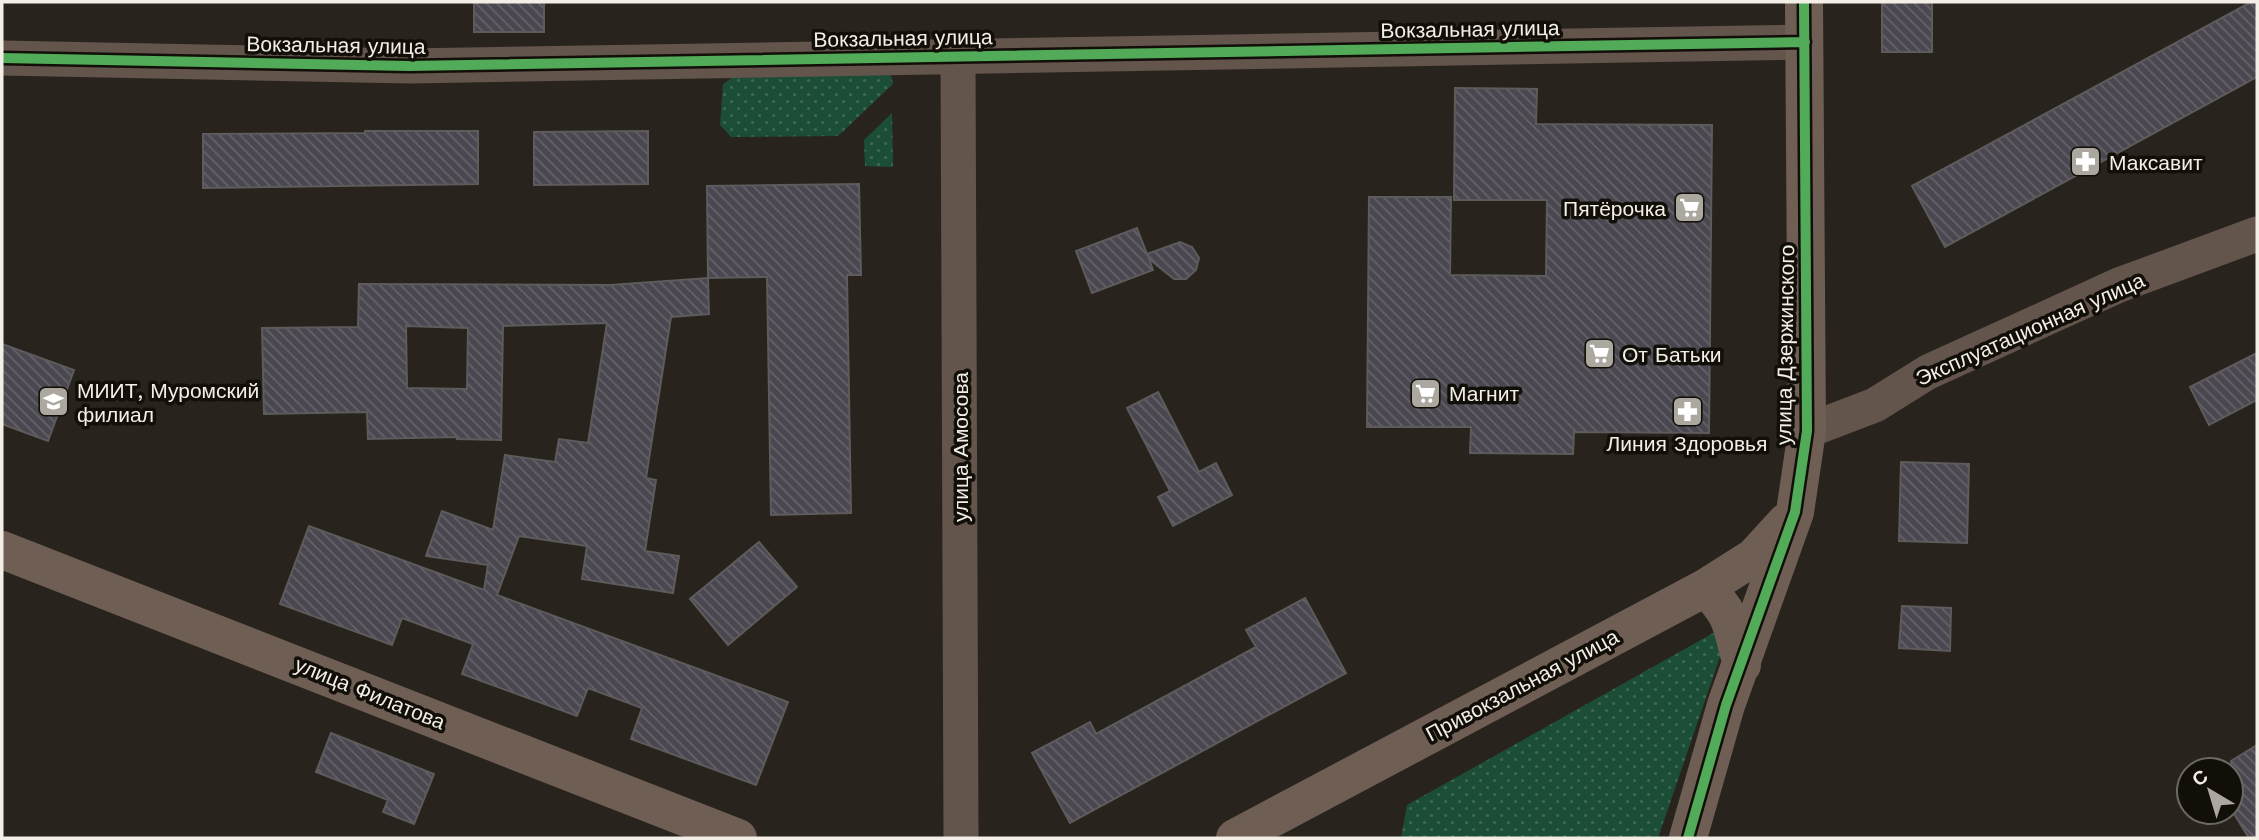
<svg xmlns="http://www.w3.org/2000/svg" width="2259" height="840" font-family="'Work Sans',sans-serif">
	<defs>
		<pattern id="grass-dots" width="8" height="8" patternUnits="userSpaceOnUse" patternTransform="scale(1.75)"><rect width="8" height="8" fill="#1c4e37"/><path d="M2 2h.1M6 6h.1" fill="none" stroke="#3d6854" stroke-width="1.8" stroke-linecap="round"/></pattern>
		<pattern id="building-back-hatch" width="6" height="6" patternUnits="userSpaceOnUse" patternTransform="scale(1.75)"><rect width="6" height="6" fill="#4a4750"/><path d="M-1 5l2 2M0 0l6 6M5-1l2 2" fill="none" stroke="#656269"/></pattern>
	</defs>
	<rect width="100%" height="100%" fill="#28241d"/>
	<path fill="url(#grass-dots)" d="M 890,72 L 893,84 L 838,136 L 731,137 L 720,125 L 723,84 L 736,75 Z
		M 892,113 L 893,167 L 865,166 L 864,140 Z
		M 1715,632 L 1724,645 L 1658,838 L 1401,838 L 1407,805 Z"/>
	<path fill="url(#building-back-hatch)" stroke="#5d5b5b" stroke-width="2" fill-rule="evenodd" d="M 474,2 L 544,2 L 544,32 L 474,32 Z
		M 1882,2 L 1932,2 L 1932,52 L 1882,52 Z
		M 2251,2 L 2257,2 L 2257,77 L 1945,247 L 1912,186 Z
		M 1455,88 L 1537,89 L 1536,124 L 1712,125 L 1709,433 L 1574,432 L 1573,454 L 1470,453 L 1471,427 L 1367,427 L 1369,197 L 1451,197 L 1450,275 L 1546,276 L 1547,200 L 1454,200 Z
		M 365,131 L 478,131 L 478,184 L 203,188 L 203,134 L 365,133 Z
		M 648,131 L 648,184 L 534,185 L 534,132 Z
		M 859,184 L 861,275 L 847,275 L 851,513 L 771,515 L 767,277 L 708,278 L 707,186 Z
		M 1137,228 L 1147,254 L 1180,242 L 1192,247 L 1199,258 L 1196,270 L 1186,279 L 1174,279 L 1149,259 L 1153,270 L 1092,293 L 1076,251 Z
		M 708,278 L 709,314 L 671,317 L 646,478 L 656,480 L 645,551 L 679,556 L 673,593 L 582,579 L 587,546 L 519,536 L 497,595 L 788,702 L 756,785 L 631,739 L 642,708 L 588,688 L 577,716 L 462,674 L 473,644 L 402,618 L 392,645 L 280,604 L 309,526 L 484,590 L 488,565 L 426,556 L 442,511 L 493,530 L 505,455 L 555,462 L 559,439 L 588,443 L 607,323 L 503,326 L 501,440 L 457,439 L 457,437 L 368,439 L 367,412 L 264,414 L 262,328 L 358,327 L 359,284 L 610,285 ZM 406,326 L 468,328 L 467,389 L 407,388 Z
		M 2,344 L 74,370 L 48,441 L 2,424 Z
		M 2257,353 L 2257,400 L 2209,425 L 2190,387 Z
		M 1158,392 L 1199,472 L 1216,463 L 1232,495 L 1173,526 L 1158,497 L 1170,491 L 1127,408 Z
		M 1901,462 L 1969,464 L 1967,543 L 1899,541 Z
		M 759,542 L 797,587 L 728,645 L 690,599 Z
		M 1305,598 L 1346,673 L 1070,823 L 1032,753 L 1090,722 L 1096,734 L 1256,647 L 1246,630 Z
		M 1902,606 L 1951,608 L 1950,651 L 1899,648 Z
		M 331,733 L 434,774 L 414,824 L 383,812 L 388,800 L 316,772 Z
		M 2257,745 L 2257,838 L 2249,838 L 2231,809 L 2231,761 Z"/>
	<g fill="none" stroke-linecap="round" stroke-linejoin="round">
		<path stroke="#63544c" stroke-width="35" d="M 958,57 L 961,838
			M 2,58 L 409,66 L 1805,42
			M 1807,431 L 1875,405 L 1928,372 L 2119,285 L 2257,234"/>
		<path stroke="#6f5e54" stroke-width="38" d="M 2,550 L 738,838
			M 1705,588 C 1735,616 1731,628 1742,665
			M 1235,838 L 1705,588 L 1754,557 L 1786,522
			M 1688,838 L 1726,705 L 1795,512 L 1807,431 L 1804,2"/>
		<defs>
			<path id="cycleway" d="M 2,58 L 409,66 L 1805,42
				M 1688,838 L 1726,705 L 1795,512 L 1807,431 L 1804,2"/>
		</defs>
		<use href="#cycleway" stroke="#120f09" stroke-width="15"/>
		<use href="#cycleway" stroke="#51ab58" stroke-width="10"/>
	</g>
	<defs>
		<symbol id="pharmacy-square" viewBox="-11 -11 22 22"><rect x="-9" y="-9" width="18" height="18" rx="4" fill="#aca8a0" stroke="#120f09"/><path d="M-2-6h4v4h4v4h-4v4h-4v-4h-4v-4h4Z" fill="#fff"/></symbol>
		<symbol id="supermarket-square" viewBox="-11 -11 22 22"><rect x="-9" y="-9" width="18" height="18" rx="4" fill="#aca8a0" stroke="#120f09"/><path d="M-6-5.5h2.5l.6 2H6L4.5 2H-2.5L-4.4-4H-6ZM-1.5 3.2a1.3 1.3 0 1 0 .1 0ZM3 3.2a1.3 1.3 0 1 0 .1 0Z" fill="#fff"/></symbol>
		<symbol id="university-square" viewBox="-11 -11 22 22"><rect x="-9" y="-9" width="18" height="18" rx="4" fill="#aca8a0" stroke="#120f09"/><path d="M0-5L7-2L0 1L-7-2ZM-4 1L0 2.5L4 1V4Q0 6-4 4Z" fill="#fff"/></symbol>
	</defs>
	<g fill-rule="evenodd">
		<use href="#pharmacy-square" x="2068" y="144" width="35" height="35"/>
		<use href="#supermarket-square" x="1672" y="190" width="35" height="35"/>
		<use href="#supermarket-square" x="1582" y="336" width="35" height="35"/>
		<use href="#supermarket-square" x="1408" y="376" width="35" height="35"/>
		<use href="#university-square" x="36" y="384" width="35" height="35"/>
		<use href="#pharmacy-square" x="1670" y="394" width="35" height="35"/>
	</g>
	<g text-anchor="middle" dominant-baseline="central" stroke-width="7" stroke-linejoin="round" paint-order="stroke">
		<g font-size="21" fill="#f3efe7" stroke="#120f09">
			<text transform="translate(1470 29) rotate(-1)">Вокзальная улица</text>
			<text transform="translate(903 38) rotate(-1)">Вокзальная улица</text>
			<text transform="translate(336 45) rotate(1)">Вокзальная улица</text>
			<text transform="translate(2030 329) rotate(-24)">Эксплуатационная улица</text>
			<text transform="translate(1785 345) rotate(-89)">улица Дзержинского</text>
			<text transform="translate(960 447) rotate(-90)">улица Амосова</text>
			<text transform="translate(1522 685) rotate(-28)">Привокзальная улица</text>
			<text transform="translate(370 693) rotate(22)">улица Филатова</text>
		</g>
		<g font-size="21" fill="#f3efe7" stroke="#120f09" text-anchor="start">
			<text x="2109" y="162">Максавит</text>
			<text x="1666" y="208" text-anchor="end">Пятёрочка</text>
			<text x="1622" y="354">От Батьки</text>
			<text x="77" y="390">МИИТ, Муромский<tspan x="77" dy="24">филиал</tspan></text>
			<text x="1449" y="393">Магнит</text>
			<text x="1687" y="443" text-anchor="middle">Линия Здоровья</text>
		</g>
	</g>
	<rect width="2259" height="840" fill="none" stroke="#f3efe7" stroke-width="7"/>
	<g transform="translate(2210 791) rotate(322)"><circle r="33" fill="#120f09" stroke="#6c6962" stroke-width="2"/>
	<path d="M0-5L12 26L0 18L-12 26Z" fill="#aca8a0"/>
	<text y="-10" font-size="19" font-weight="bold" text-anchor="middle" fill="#f3efe7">С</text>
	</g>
</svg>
